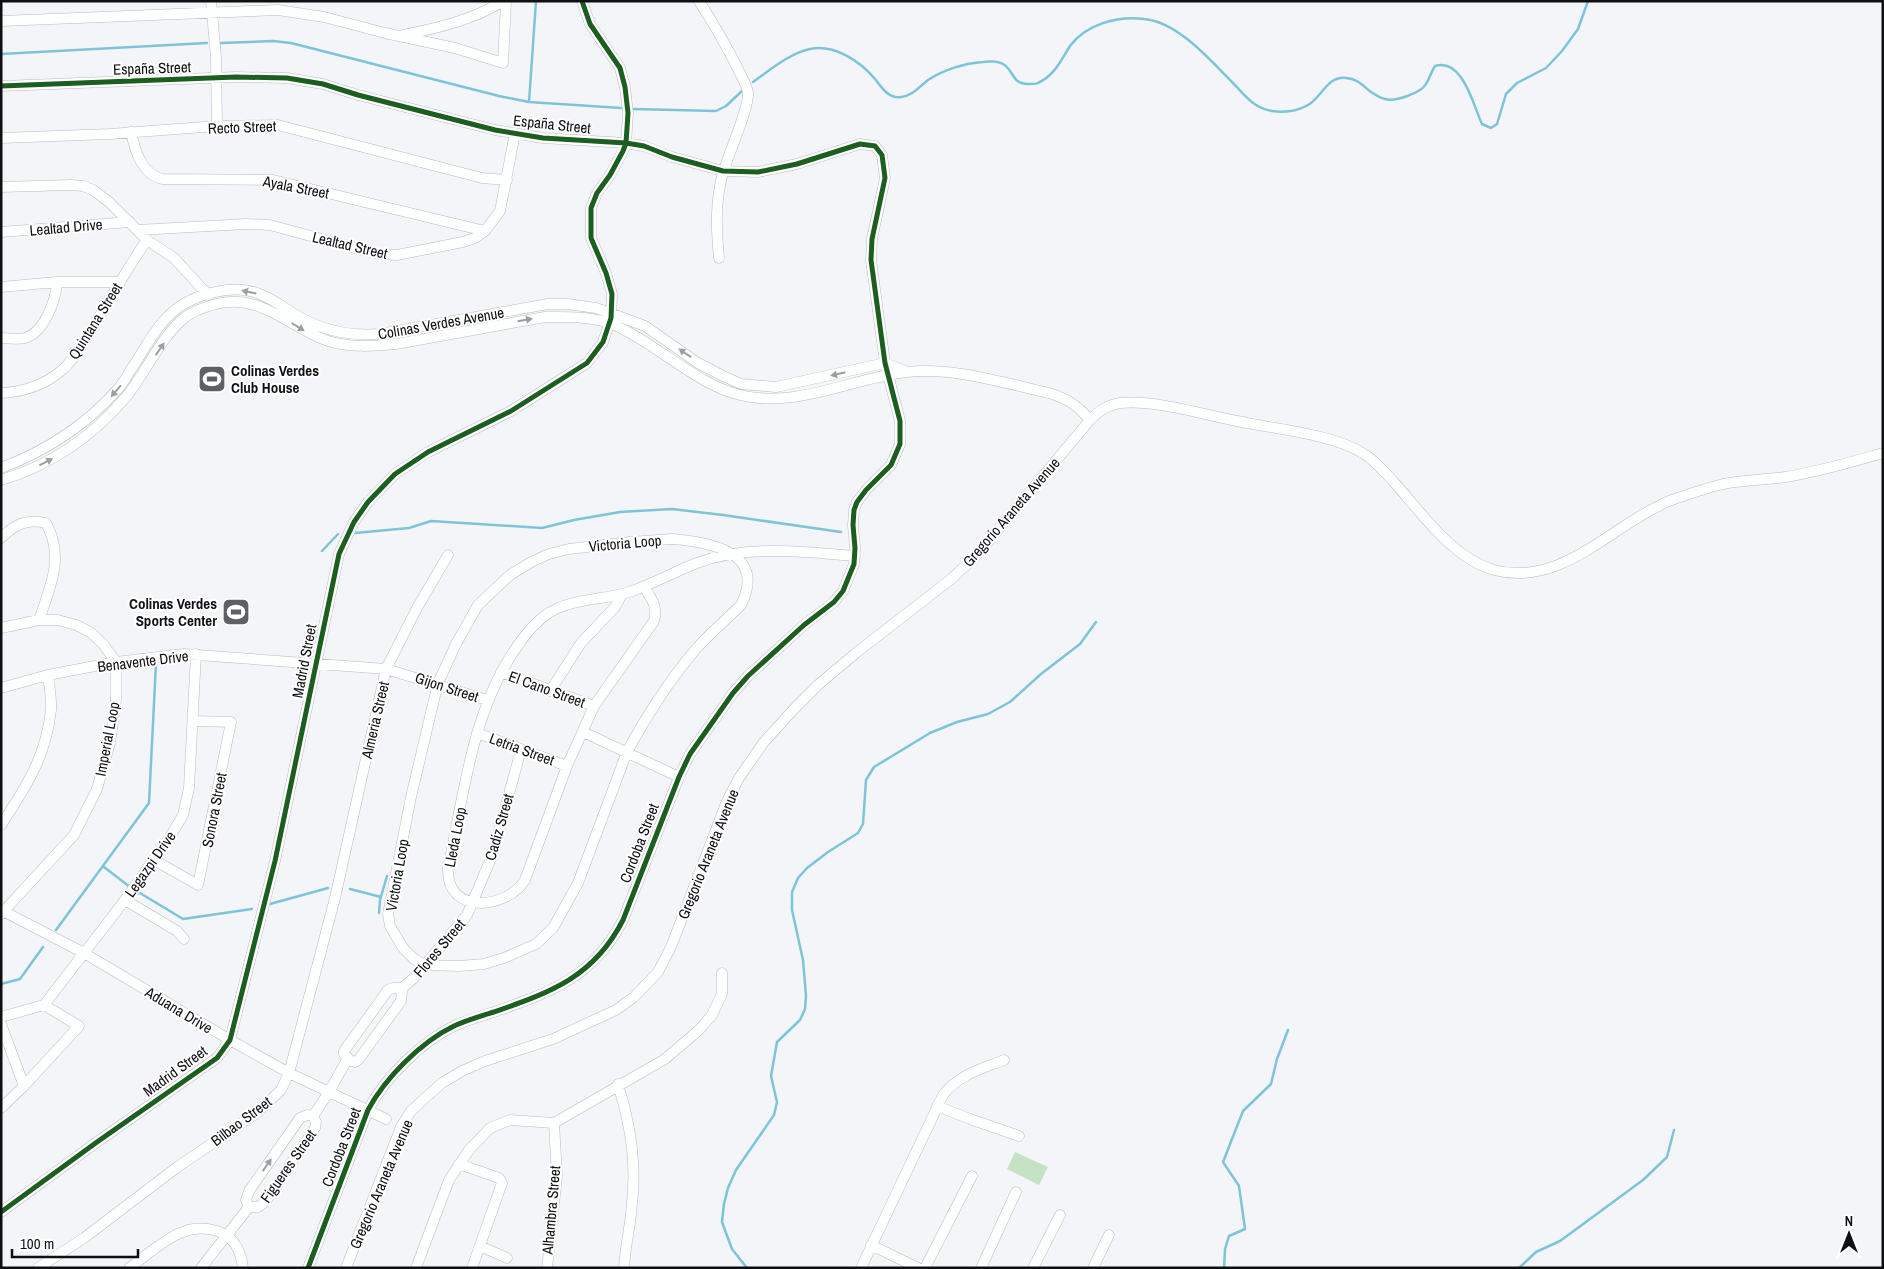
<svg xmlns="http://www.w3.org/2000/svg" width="1884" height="1269" font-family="'Archivo Narrow',sans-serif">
	<rect width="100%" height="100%" fill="#f4f5f9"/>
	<path fill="#c5e2c4" d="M 1015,1152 L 1048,1167 L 1039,1185 L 1007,1169 Z"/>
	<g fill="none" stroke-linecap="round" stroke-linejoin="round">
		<path stroke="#7ec4d9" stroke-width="2.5" d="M 221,43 L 273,41 L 291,43 L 499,96 L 529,102 L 621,108
			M 1,54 L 207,43
			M 753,82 C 770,70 790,53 810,49 C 834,44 860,61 875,79 C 881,87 889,99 901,97 C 912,96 919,87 928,80 C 943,70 965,63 983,62 C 988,61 998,61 1003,64 C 1015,71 1011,85 1030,84 C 1033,84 1036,84 1038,83 C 1055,75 1061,60 1070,46 C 1086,24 1117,16 1144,19 C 1178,22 1210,60 1233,83 C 1245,95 1253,108 1272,111 C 1284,113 1298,111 1308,105 C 1322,97 1327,76 1346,78 C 1358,79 1362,85 1371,92 C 1374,94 1381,98 1385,99 C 1395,102 1421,93 1426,84 C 1430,78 1431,72 1435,66 C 1463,58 1473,105 1482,124 L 1491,128 L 1497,124 L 1506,94 L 1517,83 L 1546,68 L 1562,51 L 1578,29 L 1588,1
			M 529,102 L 536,1
			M 634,109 L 716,111 L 726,106 L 742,91
			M 355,533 L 409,528 L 431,521 L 542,528 L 574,520 L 620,512 L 672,509 L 723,515 L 841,532
			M 322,551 L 338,534
			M 104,867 L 130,887
			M 350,889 L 381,897
			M 135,890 L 183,919 L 252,909
			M 270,904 L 328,888
			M 379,913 L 380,900 L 387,876
			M 56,930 L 149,803 L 156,663
			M 1,984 L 20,979 L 43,947
			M 747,1268 L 732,1249 L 722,1222 L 724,1204 L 728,1188 L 736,1170 L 774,1115 L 777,1102 L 771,1076 L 777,1042 L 800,1020 L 805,1009 L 806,996 L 803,960 L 792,910 L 792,892 L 798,878 L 807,868 L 828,852 L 858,833 L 863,824 L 866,780 L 874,767 L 930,733 L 957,722 L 988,714 L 1010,702 L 1041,674 L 1080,644 L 1096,622
			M 1224,1268 L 1225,1249 L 1229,1236 L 1245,1229 L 1239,1186 L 1223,1162 L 1243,1111 L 1271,1084 L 1277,1059 L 1288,1030
			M 1519,1268 L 1536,1252 L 1560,1241 L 1643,1180 L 1667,1157 L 1674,1130"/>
		<defs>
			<path id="minor" d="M 211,1 L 216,58 L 217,126
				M 699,1 C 714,24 727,47 739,71 C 742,78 747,85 748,93 C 749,109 729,152 724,170 C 715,198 716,228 719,258
				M 1,21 L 278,10 L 324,17 L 385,33 L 455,48 L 503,63 L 506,1
				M 403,35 C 438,28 473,20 503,1
				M 1,86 L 236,77 L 287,78 L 323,84 L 358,95 L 495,130 L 543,138 L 626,143 L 644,146 L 672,157 L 723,171 L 758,172 L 797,164 L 860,144 L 875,146 L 882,155 L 885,178 L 872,239 L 871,260 L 885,363 L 900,421 L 900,444 L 891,465 L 866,490 L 857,502 L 854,510 L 853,525 L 855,548 L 854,564 L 843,591 L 834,602 L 804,625 L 748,676 L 733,693 L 690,754 L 679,777 L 623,920 C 594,977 551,992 494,1012 C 481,1016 467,1020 454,1026 C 421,1042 385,1078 368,1110 L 308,1268
				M 131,132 C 135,151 142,174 162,179 L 273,180 L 485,231
				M 1,138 L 110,134 L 217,126 L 278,125 L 482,178 L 507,180
				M 1,187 L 71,185 L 83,186 L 93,190 L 109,202 L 147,240 L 174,258 L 208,295
				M 138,230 L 246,224 L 270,225 L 362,250 L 380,254 L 397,255 L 463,242 L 475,238 L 485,231 L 500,211 L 515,133
				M 1,232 L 130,222
				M 1,287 L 57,282 L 119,282
				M 1,338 C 9,338 18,340 25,338 C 44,333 56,300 57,282
				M 1,393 C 23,392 44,385 61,371 C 75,359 85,340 94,325 C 112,296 128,267 147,240
				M 1,468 C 46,451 85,426 117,390 C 124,383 128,373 134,365 C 160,323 173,297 227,290 C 261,286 277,305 303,319 C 328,332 353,336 380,334 L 548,304 L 568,304 L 596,308 L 645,326 L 698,363 L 723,376 L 741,384 L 776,387 L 885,363 L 907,372
				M 1,480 C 52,465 92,437 126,397 C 146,373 158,341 182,320 C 190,312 205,307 216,304 C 260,292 290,328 328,341 C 350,348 374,346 396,344 L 545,317 C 566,317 591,316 612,324 C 655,342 695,384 740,395 C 796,409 852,378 907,372 C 954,367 1004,383 1049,393 C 1068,399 1077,405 1090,420
				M 1,538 C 14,525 27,518 46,523 C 65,557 50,587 39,620
				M 672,539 C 712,542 767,553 741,605 C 726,620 710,633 696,649 C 671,678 645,718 627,752 L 578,883 L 553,928 L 536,944 L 504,958 L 484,964 L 459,966 L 425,965 L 414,959 L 403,948 L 390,926 L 388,914 L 411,797 L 438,683 L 456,644 L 478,605 L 510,575 L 533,561 L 549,554 L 569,549 L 630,542 Z
				M 644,587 C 652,599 658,607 654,621 L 594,706 L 567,766 L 525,880 C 507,909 446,916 448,868 C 465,789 473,702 524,637 C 533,625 544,614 558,608 C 583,597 610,600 635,590 C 656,582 676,571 697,563 C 746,545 803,551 855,556
				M 1,628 L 39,620 L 58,620 L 76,625 L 90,632 L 103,644 L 116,662 L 116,700 L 110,743 L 97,789 L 74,835 L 1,914
				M 501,672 L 594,706
				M 1,688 L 48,675 L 116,662 L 184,654 L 386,669 L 487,700
				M 550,691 L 581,643 L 615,607 L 621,596
				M 583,732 L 679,777
				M 477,733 L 567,766
				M 1,825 C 26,787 46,757 51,710 C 52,699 49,686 48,675
				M 154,860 L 198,885 L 231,722 L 193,721
				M 125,900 L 177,931 L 184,939
				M 1,910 L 84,953 L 230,1040 L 289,1073 L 386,1119
				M 393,988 L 398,988 L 402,992 L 401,1001 L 359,1059 L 355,1062 L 351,1061 L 344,1054 L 344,1051 L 388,990 Z
				M 400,990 L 415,977 L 467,915 L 492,856 L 521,750
				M 1,1017 L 44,1005 L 125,900 L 170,837 L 183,815 L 189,788 L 196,654
				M 1,1024 L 24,1086
				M 618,1084 C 632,1131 637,1166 631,1214 C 629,1232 625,1249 624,1268
				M 937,1106 L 970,1119 L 1019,1136
				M 1,1108 L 24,1086 L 79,1026 L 44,1005
				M 313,1116 L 329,1092 L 348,1058
				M 459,1164 L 499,1178 L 502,1183 L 472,1268
				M 249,1207 L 258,1207 L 265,1202 L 315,1128 L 316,1122 L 313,1116
				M 249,1207 L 246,1200 L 249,1191 L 300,1118 L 307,1115 L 313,1116
				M 1,1212 L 97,1142 L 217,1058 L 230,1040 L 275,861 L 339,554 L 354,522 L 368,502 L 395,474 L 428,452 L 511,411 L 587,363 L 603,342 L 611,318 L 612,294 L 606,273 L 591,238 L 591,208 L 597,193 L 610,175 L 623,151 L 626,143 L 628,113 L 625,87 L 620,68 L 590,24 L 582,1
				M 871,1245 L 918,1268
				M 480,1246 L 507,1258
				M 38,1268 L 84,1238 L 176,1168 L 258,1112 L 281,1090 L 289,1073 L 335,898 L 386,669 L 417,608 L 448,555
				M 129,1268 C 159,1247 184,1217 222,1233 C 236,1239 241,1253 243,1268
				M 201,1268 L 249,1207
				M 346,1268 L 401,1127 L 411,1111 L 425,1098 L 442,1083 L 462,1071 L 485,1061 L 553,1039 L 616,1010 L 634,997 L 658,972 L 671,947 L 727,801 L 739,778 L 764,742 L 794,709 L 819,684 L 856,653 L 950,580 L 976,556 L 1090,420 C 1099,411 1107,405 1120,403 C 1158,400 1200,414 1237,421 C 1274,429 1334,434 1364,454 C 1376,461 1384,472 1393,481 C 1421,512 1452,558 1494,570 C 1562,588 1611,525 1669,501 C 1686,495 1706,488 1723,484 C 1743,480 1764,480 1785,477 C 1818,472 1851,462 1883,453
				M 416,1268 L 449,1180 L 469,1150 L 490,1128 L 510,1120 L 554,1123 L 665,1059 L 699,1030 L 712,1015 L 722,994 L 722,973
				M 547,1268 L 557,1176 L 554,1123
				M 861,1268 L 943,1095 C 958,1075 981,1069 1004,1060
				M 925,1268 L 972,1176
				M 981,1268 L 1016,1192
				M 1033,1268 L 1060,1215
				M 1093,1268 L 1109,1235"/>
		</defs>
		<use href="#minor" stroke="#babbbe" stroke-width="11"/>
		<use href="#minor" stroke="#fdfefe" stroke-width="10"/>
		<defs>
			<path id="cycleway" d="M 1,86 L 236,77 L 287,78 L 323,84 L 358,95 L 495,130 L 543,138 L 626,143 L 644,146 L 672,157 L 723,171 L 758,172 L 797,164 L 860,144 L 875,146 L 882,155 L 885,178 L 872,239 L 871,260 L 885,363 L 900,421 L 900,444 L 891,465 L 866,490 L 857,502 L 854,510 L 853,525 L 855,548 L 854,564 L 843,591 L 834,602 L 804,625 L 748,676 L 733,693 L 690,754 L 679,777 L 623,920 C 594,977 551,992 494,1012 C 481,1016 467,1020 454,1026 C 421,1042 385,1078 368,1110 L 308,1268
				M 1,1212 L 97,1142 L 217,1058 L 230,1040 L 275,861 L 339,554 L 354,522 L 368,502 L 395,474 L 428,452 L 511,411 L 587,363 L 603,342 L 611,318 L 612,294 L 606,273 L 591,238 L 591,208 L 597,193 L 610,175 L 623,151 L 626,143 L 628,113 L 625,87 L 620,68 L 590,24 L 582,1"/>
		</defs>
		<use href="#cycleway" stroke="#fff" stroke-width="8"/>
		<use href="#cycleway" stroke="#1b5e20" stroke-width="5"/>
	</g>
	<defs><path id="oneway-solid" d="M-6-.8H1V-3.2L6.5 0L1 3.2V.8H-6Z" transform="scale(1.25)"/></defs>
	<g fill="#9d9e9f">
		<use href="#oneway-solid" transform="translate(249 292) rotate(-168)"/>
		<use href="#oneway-solid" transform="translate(525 320) rotate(-10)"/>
		<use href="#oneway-solid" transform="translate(298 327) rotate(32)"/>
		<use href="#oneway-solid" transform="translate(160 349) rotate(-55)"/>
		<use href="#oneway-solid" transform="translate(685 353) rotate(-146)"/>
		<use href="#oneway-solid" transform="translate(838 374) rotate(167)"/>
		<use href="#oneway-solid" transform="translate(116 391) rotate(131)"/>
		<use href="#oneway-solid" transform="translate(46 462) rotate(-27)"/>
		<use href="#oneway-solid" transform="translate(267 1165) rotate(-55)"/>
	</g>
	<defs>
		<symbol id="stadium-square" viewBox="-11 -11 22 22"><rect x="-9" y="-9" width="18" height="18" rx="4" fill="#5e6062" stroke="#fff"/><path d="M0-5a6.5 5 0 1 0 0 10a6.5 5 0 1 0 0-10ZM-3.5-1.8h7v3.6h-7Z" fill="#fff"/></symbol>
	</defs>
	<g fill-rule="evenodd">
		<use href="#stadium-square" x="196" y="363" width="32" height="32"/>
		<use href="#stadium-square" x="220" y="596" width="32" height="32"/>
	</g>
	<g text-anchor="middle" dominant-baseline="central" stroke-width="4" stroke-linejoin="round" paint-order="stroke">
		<g font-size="15" fill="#0e0f11" stroke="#fff">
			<text transform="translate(152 68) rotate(-2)">España Street</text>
			<text transform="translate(552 124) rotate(6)">España Street</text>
			<text transform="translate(242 127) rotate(-2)">Recto Street</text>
			<text transform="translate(296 187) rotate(11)">Ayala Street</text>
			<text transform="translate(66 227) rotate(-5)">Lealtad Drive</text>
			<text transform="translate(350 245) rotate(13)">Lealtad Street</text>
			<text transform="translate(95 321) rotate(-58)">Quintana Street</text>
			<text transform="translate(441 323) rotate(-10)">Colinas Verdes Avenue</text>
			<text transform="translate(1011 512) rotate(-49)">Gregorio Araneta Avenue</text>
			<text transform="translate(625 543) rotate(-5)">Victoria Loop</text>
			<text transform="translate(143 661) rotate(-7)">Benavente Drive</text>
			<text transform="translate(304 661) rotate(-79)">Madrid Street</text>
			<text transform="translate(447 687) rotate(18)">Gijon Street</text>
			<text transform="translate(547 689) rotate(20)">El Cano Street</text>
			<text transform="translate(375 720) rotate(-77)">Almeria Street</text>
			<text transform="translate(107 739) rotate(-79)">Imperial Loop</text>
			<text transform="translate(522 749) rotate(20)">Letria Street</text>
			<text transform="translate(214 810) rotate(-79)">Sonora Street</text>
			<text transform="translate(499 827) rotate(-74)">Cadiz Street</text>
			<text transform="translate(455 837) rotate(-79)">Lleda Loop</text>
			<text transform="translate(639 843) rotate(-69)">Cordoba Street</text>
			<text transform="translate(708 854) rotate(-68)">Gregorio Araneta Avenue</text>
			<text transform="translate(150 864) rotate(-55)">Legazpi Drive</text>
			<text transform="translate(397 875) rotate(-80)">Victoria Loop</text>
			<text transform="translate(439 948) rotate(-50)">Flores Street</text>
			<text transform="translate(179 1010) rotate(31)">Aduana Drive</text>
			<text transform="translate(175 1071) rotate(-36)">Madrid Street</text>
			<text transform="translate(241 1121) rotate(-37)">Bilbao Street</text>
			<text transform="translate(341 1147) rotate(-69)">Cordoba Street</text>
			<text transform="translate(288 1166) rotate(-55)">Figueres Street</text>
			<text transform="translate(381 1184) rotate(-67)">Gregorio Araneta Avenue</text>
			<text transform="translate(551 1210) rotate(-85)">Alhambra Street</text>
		</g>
		<g font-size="15" font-weight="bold" fill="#0e0f11" stroke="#fff" text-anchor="start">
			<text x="231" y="370">Colinas Verdes<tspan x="231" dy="17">Club House</tspan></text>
			<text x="217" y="603" text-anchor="end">Colinas Verdes<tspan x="217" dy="17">Sports Center</tspan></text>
		</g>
	</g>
	<rect width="1884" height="1269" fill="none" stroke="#0e0f11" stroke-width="5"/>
	<g transform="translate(1849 1234)" stroke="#ffffff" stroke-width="4" paint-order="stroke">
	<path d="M0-4L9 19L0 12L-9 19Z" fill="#0e0f11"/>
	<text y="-8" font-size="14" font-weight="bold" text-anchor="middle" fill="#0e0f11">N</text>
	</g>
	<path d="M12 1249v8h126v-8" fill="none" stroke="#0e0f11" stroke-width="2.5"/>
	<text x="20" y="1249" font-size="15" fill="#0e0f11" stroke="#ffffff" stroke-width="4" paint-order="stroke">100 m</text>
</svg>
